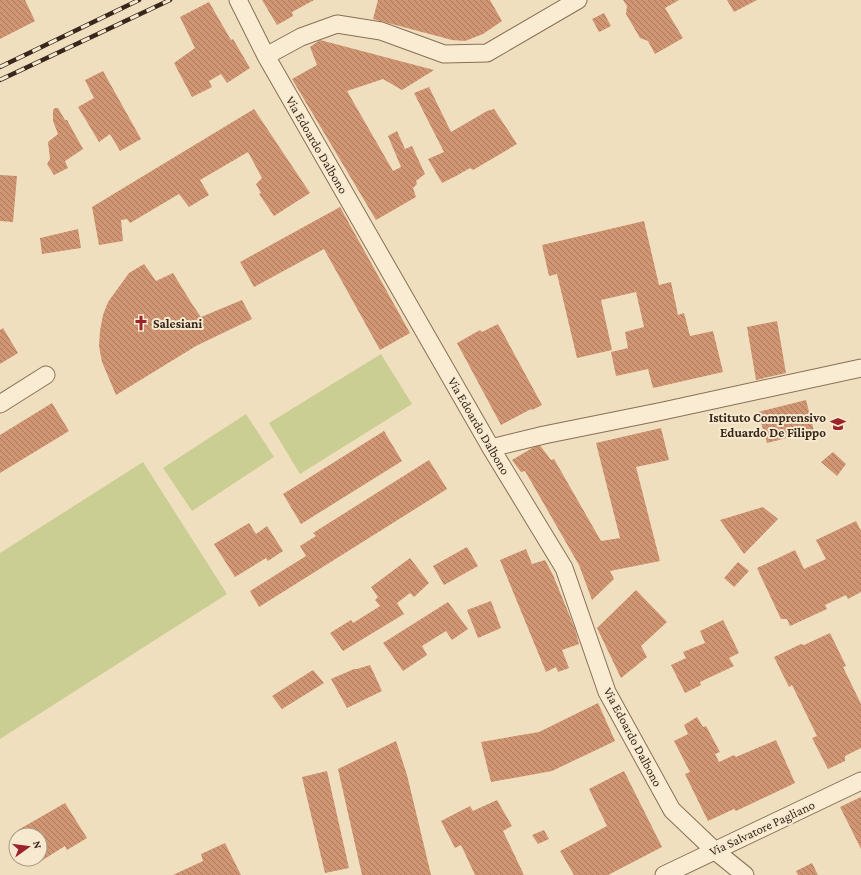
<svg xmlns="http://www.w3.org/2000/svg" width="861" height="875" font-family="'Crimson Pro',serif">
	<defs>
		<pattern id="building-back-hatch" width="6" height="6" patternUnits="userSpaceOnUse"><rect width="6" height="6" fill="#d09572"/><path d="M-1 5l2 2M0 0l6 6M5-1l2 2" fill="none" stroke="#aa7a5d"/></pattern>
	</defs>
	<rect width="100%" height="100%" fill="#f0dfbf"/>
	<path fill="#cace92" d="M 381,354 L 412,404 L 300,474 L 269,423 Z
		M 246,414 L 274,457 L 192,511 L 163,468 Z
		M 143,462 L 227,594 L 0,739 L 0,553 Z"/>
	<path fill="url(#building-back-hatch)" d="M 0,0 L 25,0 L 35,21 L 0,39 Z
		M 262,0 L 314,0 L 292,12 L 293,16 L 277,25 Z
		M 378,0 L 490,0 L 502,21 L 483,34 L 465,41 L 452,40 L 373,19 Z
		M 623,0 L 679,0 L 665,8 L 683,38 L 655,54 L 648,41 L 640,38 L 626,14 L 627,6 Z
		M 727,0 L 757,0 L 734,12 Z
		M 209,2 L 231,40 L 233,39 L 250,68 L 227,83 L 221,74 L 209,81 L 212,87 L 192,97 L 174,63 L 195,48 L 180,17 Z
		M 604,13 L 611,26 L 599,32 L 592,19 Z
		M 320,40 L 434,70 L 402,90 L 383,79 L 347,91 L 393,171 L 401,167 L 388,136 L 397,131 L 405,149 L 412,146 L 425,174 L 416,181 L 417,184 L 413,188 L 416,197 L 376,220 L 292,79 L 317,65 L 310,47 Z
		M 103,71 L 141,139 L 120,151 L 110,134 L 99,142 L 78,107 L 94,98 L 85,80 Z
		M 429,87 L 451,132 L 487,111 L 494,109 L 517,144 L 473,170 L 470,168 L 456,176 L 442,183 L 428,159 L 444,152 L 414,93 Z
		M 55,108 L 58,108 L 65,120 L 67,120 L 83,149 L 65,161 L 68,168 L 54,175 L 47,164 L 50,159 L 48,142 L 58,134 L 53,121 L 53,110 Z
		M 254,109 L 310,193 L 274,216 L 259,194 L 261,193 L 256,184 L 262,178 L 248,152 L 200,180 L 209,195 L 189,207 L 179,194 L 130,223 L 127,219 L 121,220 L 123,241 L 99,245 L 92,207 Z
		M 0,175 L 17,176 L 13,222 L 0,221 Z
		M 340,207 L 410,333 L 380,350 L 324,249 L 254,287 L 240,262 Z
		M 644,221 L 659,285 L 671,282 L 678,315 L 684,313 L 690,336 L 713,331 L 723,372 L 653,388 L 648,369 L 616,376 L 611,352 L 628,348 L 625,332 L 644,327 L 636,292 L 601,300 L 612,350 L 577,358 L 557,274 L 549,276 L 542,245 Z
		M 78,229 L 81,248 L 42,254 L 40,238 Z
		M 144,264 L 156,281 L 173,273 L 192,304 L 201,317 L 242,300 L 252,319 L 196,346 L 116,395 L 102,362 L 99,346 L 100,331 L 103,315 L 108,302 L 129,273 Z
		M 777,321 L 786,373 L 756,380 L 747,327 Z
		M 498,324 L 542,405 L 532,410 L 531,409 L 501,425 L 457,343 L 480,330 L 482,332 Z
		M 3,328 L 18,353 L 0,364 L 0,330 Z
		M 806,400 L 814,431 L 767,443 L 758,412 Z
		M 52,403 L 69,431 L 0,473 L 0,435 Z
		M 661,428 L 669,460 L 636,467 L 660,561 L 610,571 L 614,579 L 592,600 L 579,565 L 525,471 L 521,472 L 512,460 L 539,444 L 551,460 L 554,459 L 601,541 L 620,538 L 596,443 Z
		M 384,431 L 402,461 L 301,524 L 283,494 Z
		M 833,452 L 846,464 L 837,476 L 821,462 Z
		M 429,460 L 447,489 L 259,607 L 250,591 L 306,556 L 300,546 L 316,536 L 313,533 Z
		M 763,507 L 778,519 L 744,554 L 720,520 Z
		M 856,521 L 861,531 L 861,592 L 848,599 L 846,595 L 825,605 L 827,609 L 790,626 L 787,619 L 781,619 L 757,568 L 795,550 L 804,569 L 826,559 L 816,540 Z
		M 249,523 L 256,534 L 267,526 L 283,551 L 268,561 L 266,558 L 235,577 L 214,544 Z
		M 467,547 L 478,566 L 444,585 L 433,566 Z
		M 526,549 L 532,564 L 545,560 L 553,575 L 575,629 L 579,644 L 562,650 L 569,668 L 558,672 L 556,667 L 546,672 L 500,560 Z
		M 410,558 L 429,583 L 414,597 L 410,593 L 397,603 L 404,614 L 343,651 L 330,633 L 351,620 L 353,623 L 380,606 L 375,600 L 378,597 L 371,587 Z
		M 738,562 L 749,571 L 734,587 L 724,578 Z
		M 636,590 L 667,622 L 641,646 L 647,657 L 621,678 L 597,628 Z
		M 491,601 L 501,628 L 478,638 L 467,610 Z
		M 448,602 L 468,629 L 452,640 L 446,631 L 422,646 L 427,655 L 403,671 L 383,643 Z
		M 723,620 L 739,653 L 729,658 L 734,666 L 700,682 L 701,685 L 685,693 L 671,665 L 686,658 L 683,652 L 705,643 L 700,631 Z
		M 830,633 L 846,666 L 843,667 L 861,704 L 861,748 L 845,756 L 845,761 L 828,769 L 812,738 L 817,736 L 792,685 L 789,687 L 774,657 L 801,644 L 804,645 Z
		M 370,665 L 382,691 L 347,708 L 331,679 L 354,669 L 357,669 Z
		M 313,670 L 324,683 L 282,709 L 272,696 Z
		M 598,703 L 615,741 L 552,771 L 491,782 L 481,742 L 539,732 Z
		M 697,717 L 703,727 L 706,726 L 720,752 L 715,754 L 719,762 L 734,755 L 736,757 L 776,740 L 795,783 L 736,811 L 734,809 L 708,821 L 685,774 L 690,772 L 674,741 L 688,734 L 684,725 Z
		M 396,741 L 407,775 L 431,875 L 362,875 L 338,769 Z
		M 327,771 L 349,868 L 325,873 L 302,777 Z
		M 624,771 L 662,847 L 608,875 L 574,875 L 560,851 L 607,826 L 589,789 Z
		M 861,797 L 861,849 L 840,807 Z
		M 497,800 L 512,826 L 503,831 L 524,875 L 475,875 L 461,845 L 455,848 L 441,821 L 470,806 L 473,811 Z
		M 65,803 L 87,838 L 67,850 L 65,846 L 38,863 L 35,859 L 40,859 L 40,835 L 21,835 L 18,830 Z
		M 544,830 L 549,839 L 538,844 L 532,835 Z
		M 225,843 L 241,875 L 173,875 L 203,861 L 201,854 Z
		M 812,863 L 818,875 L 798,875 L 796,871 Z"/>
	<g fill="none" stroke-linecap="round" stroke-linejoin="round">
		<defs>
			<path id="minor" d="M 238,0 L 266,56 L 491,448 L 564,568 L 607,692 L 672,810 L 714,850 L 745,875
				M 266,56 L 301,37 L 337,24 L 381,31 L 444,54 L 487,53 L 578,0
				M 0,404 L 46,375
				M 491,448 L 544,435 L 663,411 L 861,368
				M 664,875 L 861,781"/>
		</defs>
		<use href="#minor" stroke="#896f56" stroke-width="19"/>
		<use href="#minor" stroke="#faecd2" stroke-width="17"/>
		<defs>
			<path id="rail" d="M 0,67 L 139,0
				M 0,80 L 170,0"/>
		</defs>
		<use href="#rail" stroke="#38281c" stroke-width="4.5"/>
		<use href="#rail" stroke="#f7e9cf" stroke-width="3" stroke-dasharray="9" stroke-linecap="butt"/>
	</g>
	<defs>
		<symbol id="church-bare" viewBox="-9 -9 18 18"><path d="M-1.2-6h2.4v3.5h3.3v2.4h-3.3V6h-2.4V-.1h-3.3v-2.4h3.3Z" fill="#9c232a" stroke="#f7e9cf" stroke-width="2.5" paint-order="stroke"/></symbol>
		<symbol id="school-bare" viewBox="-9 -9 18 18"><path d="M0-5L7-2L0 1L-7-2ZM-4 1L0 2.5L4 1V4Q0 6-4 4Z" fill="#9c232a" stroke="#f7e9cf" stroke-width="2.5" paint-order="stroke"/></symbol>
	</defs>
	<g fill-rule="evenodd">
		<use href="#church-bare" x="130" y="312" width="22" height="22"/>
		<use href="#school-bare" x="827" y="413" width="22" height="22"/>
	</g>
	<g text-anchor="middle" dominant-baseline="central" stroke-width="4" stroke-linejoin="round" paint-order="stroke">
		<g font-size="13" fill="#38281c" stroke="#f7e9cf">
			<text transform="translate(317 145) rotate(60)">Via Edoardo Dalbono</text>
			<text transform="translate(479 426) rotate(60)">Via Edoardo Dalbono</text>
			<text transform="translate(633 737) rotate(62)">Via Edoardo Dalbono</text>
			<text transform="translate(762 828) rotate(-25)">Via Salvatore Pagliano</text>
		</g>
		<g font-size="13" font-weight="bold" fill="#38281c" stroke="#f7e9cf" text-anchor="start">
			<text x="153" y="323">Salesiani</text>
			<text x="826" y="417" text-anchor="end">Istituto Comprensivo<tspan x="826" dy="15">Eduardo De Filippo</tspan></text>
		</g>
	</g>
	<g transform="translate(28 847) rotate(76)"><circle r="19" fill="#f7e9cf" stroke="#ab9c87"/>
	<path d="M0-3L7 15L0 10L-7 15Z" fill="#9c232a"/>
	<text y="-6" font-size="11" font-weight="bold" text-anchor="middle" fill="#38281c">N</text>
	</g>
</svg>
